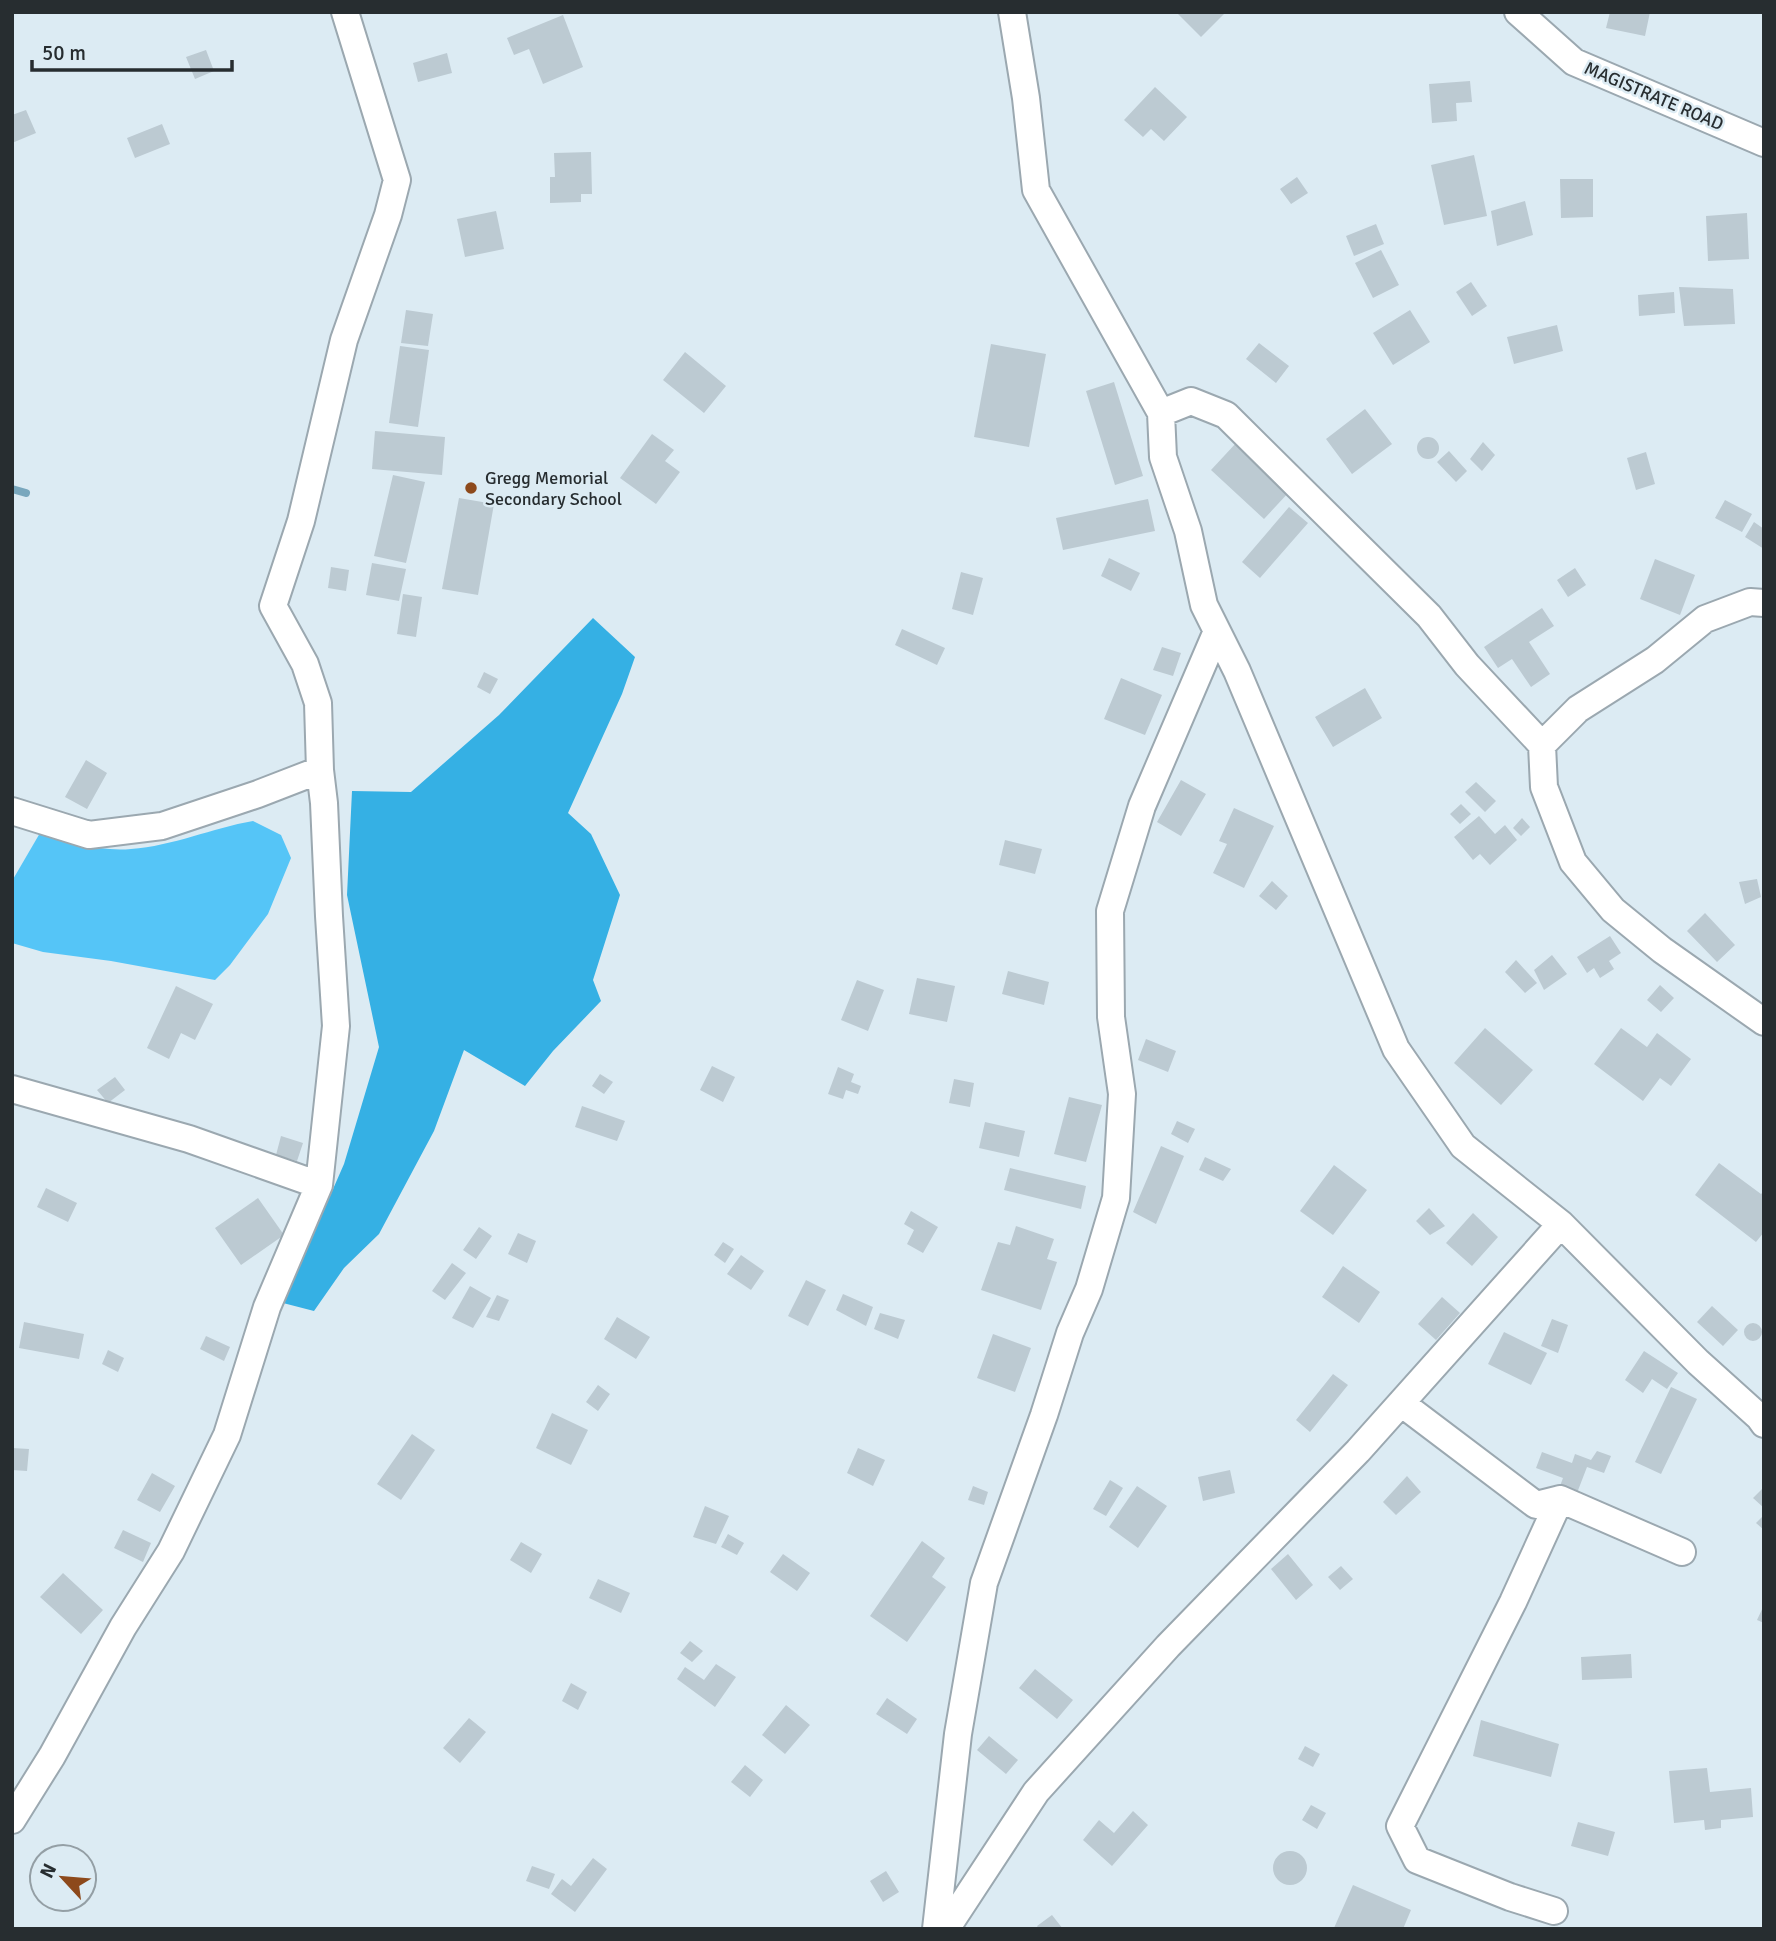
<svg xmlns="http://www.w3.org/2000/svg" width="1776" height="1941" font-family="Signika,sans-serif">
	<rect width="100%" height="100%" fill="#dcebf3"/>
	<path fill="#55c5f7" d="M 253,821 L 281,835 L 291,858 L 268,914 L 230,965 L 215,980 L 111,961 L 43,952 L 12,943 L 12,881 L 40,833 C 69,841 100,852 131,849 C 173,846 212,828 253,821 Z"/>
	<path fill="#35b0e4" d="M 593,618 L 635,657 L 622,694 L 568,813 L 591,834 L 620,895 L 593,980 L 601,1001 L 553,1051 L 525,1086 L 464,1050 L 434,1131 L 379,1234 L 344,1268 L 314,1311 L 283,1303 L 344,1164 L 379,1047 L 347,895 L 352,791 L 411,792 L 499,715 Z"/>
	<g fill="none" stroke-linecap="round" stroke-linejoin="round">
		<path stroke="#79a7bd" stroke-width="8" d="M 12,489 L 26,493"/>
	</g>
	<path fill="#bccad2" d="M 1176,12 L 1226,12 L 1201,37 Z
		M 1610,12 L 1650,12 L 1645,36 L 1606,28 Z
		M 563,15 L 583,67 L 543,84 L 529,49 L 514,55 L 507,38 Z
		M 206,50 L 214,71 L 195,79 L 186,57 Z
		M 447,53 L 452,73 L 418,82 L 413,63 Z
		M 1470,81 L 1472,102 L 1456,103 L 1457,121 L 1432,123 L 1429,84 Z
		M 1155,87 L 1187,117 L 1164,141 L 1151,129 L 1143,137 L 1124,120 Z
		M 26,110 L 36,133 L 12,143 L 12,115 Z
		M 162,124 L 170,144 L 135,158 L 127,138 Z
		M 591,152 L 592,194 L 581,194 L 581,202 L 550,203 L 550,177 L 555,177 L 554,153 Z
		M 1474,155 L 1487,216 L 1444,225 L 1431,165 Z
		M 1297,177 L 1308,193 L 1291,204 L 1280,189 Z
		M 1560,179 L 1593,179 L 1593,217 L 1561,218 Z
		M 1525,201 L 1533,235 L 1497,246 L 1491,211 Z
		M 496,211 L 504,249 L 465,257 L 457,219 Z
		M 1747,213 L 1749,259 L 1708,261 L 1706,216 Z
		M 1376,224 L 1384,244 L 1354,256 L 1346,236 Z
		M 1381,250 L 1399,285 L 1373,298 L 1355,263 Z
		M 1471,282 L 1487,306 L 1472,316 L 1456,292 Z
		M 1679,287 L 1733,289 L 1735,324 L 1684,326 Z
		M 1674,292 L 1675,313 L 1639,316 L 1638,295 Z
		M 406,310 L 433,314 L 428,346 L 401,343 Z
		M 1410,310 L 1430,342 L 1393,365 L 1373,333 Z
		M 1557,325 L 1563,351 L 1514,364 L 1507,337 Z
		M 1259,343 L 1289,366 L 1276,383 L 1246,359 Z
		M 991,344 L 1046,354 L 1029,447 L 974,437 Z
		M 400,346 L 429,350 L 418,427 L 389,423 Z
		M 685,352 L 726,386 L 704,413 L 663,380 Z
		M 1114,382 L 1143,476 L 1115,485 L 1086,391 Z
		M 1365,409 L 1392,444 L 1352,474 L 1326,439 Z
		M 375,431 L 445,437 L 442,475 L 372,469 Z
		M 652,434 L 674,450 L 665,461 L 680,472 L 656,504 L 620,478 Z
		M1417 448a11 11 0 1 1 22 0a11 11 0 1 1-22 0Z
		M 1237,442 L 1290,491 L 1264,519 L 1211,470 Z
		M 1483,442 L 1495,455 L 1482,471 L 1470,459 Z
		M 1449,451 L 1467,471 L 1456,482 L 1437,462 Z
		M 1646,452 L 1655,484 L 1636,490 L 1627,458 Z
		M 393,475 L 425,482 L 406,563 L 374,556 Z
		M 459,498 L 494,504 L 478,595 L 442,589 Z
		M 1148,499 L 1155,531 L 1063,550 L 1056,518 Z
		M 1725,500 L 1752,514 L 1742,532 L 1715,518 Z
		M 1289,507 L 1308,523 L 1260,578 L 1242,562 Z
		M 1754,522 L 1764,529 L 1764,549 L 1745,537 Z
		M 1109,558 L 1140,573 L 1131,591 L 1101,576 Z
		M 1655,559 L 1695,575 L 1680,615 L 1640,599 Z
		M 372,563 L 406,569 L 399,601 L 366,595 Z
		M 331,567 L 349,570 L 346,591 L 328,588 Z
		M 1575,568 L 1586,585 L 1568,597 L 1557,580 Z
		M 961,572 L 983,578 L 973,615 L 952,609 Z
		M 403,594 L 422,597 L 416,637 L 397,634 Z
		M 1542,608 L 1554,626 L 1529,642 L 1550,674 L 1531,687 L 1512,659 L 1498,668 L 1484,647 Z
		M 902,629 L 945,648 L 937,665 L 895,645 Z
		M 1162,647 L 1181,653 L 1173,676 L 1153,670 Z
		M 484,672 L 498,679 L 490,694 L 477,687 Z
		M 1121,678 L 1162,695 L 1145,735 L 1104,719 Z
		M 1365,688 L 1382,718 L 1333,747 L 1315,717 Z
		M 86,760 L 107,773 L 87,809 L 65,797 Z
		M 1181,780 L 1206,794 L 1181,836 L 1157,822 Z
		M 1476,782 L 1496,801 L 1485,812 L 1465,792 Z
		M 1461,804 L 1471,814 L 1460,824 L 1450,814 Z
		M 1234,808 L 1274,826 L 1244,888 L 1213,873 L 1227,844 L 1219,841 Z
		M 1479,816 L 1495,834 L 1505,825 L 1517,840 L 1490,865 L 1480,854 L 1473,860 L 1454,837 Z
		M 1522,818 L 1530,827 L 1521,836 L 1513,828 Z
		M 1005,840 L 1042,849 L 1035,874 L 999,865 Z
		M 1757,879 L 1761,897 L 1745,904 L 1739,882 Z
		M 1272,881 L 1288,896 L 1276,910 L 1259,896 Z
		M 1705,913 L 1735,945 L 1717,962 L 1687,931 Z
		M 1610,936 L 1621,953 L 1609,961 L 1614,969 L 1600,978 L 1594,968 L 1587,973 L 1577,957 Z
		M 1552,955 L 1567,974 L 1544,990 L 1534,970 Z
		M 1516,960 L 1537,983 L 1525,993 L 1505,972 Z
		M 1008,971 L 1049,982 L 1044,1005 L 1002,994 Z
		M 917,978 L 955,986 L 947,1022 L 909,1014 Z
		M 857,980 L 884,990 L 868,1031 L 841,1020 Z
		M 1660,985 L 1674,998 L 1661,1012 L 1647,1000 Z
		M 176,986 L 213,1004 L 195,1040 L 181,1033 L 169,1059 L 147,1048 Z
		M 1485,1028 L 1533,1070 L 1501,1105 L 1454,1063 Z
		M 1621,1028 L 1647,1047 L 1657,1033 L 1691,1059 L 1671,1086 L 1660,1078 L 1643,1101 L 1594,1064 Z
		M 1146,1039 L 1176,1051 L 1168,1072 L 1138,1060 Z
		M 712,1066 L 735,1077 L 723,1102 L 700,1090 Z
		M 838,1067 L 854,1074 L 851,1082 L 861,1086 L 858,1094 L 846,1090 L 843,1099 L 828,1094 Z
		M 600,1074 L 613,1082 L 604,1094 L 592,1086 Z
		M 115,1077 L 125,1090 L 108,1103 L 97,1090 Z
		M 954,1079 L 974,1083 L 970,1107 L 949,1103 Z
		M 1069,1097 L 1102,1105 L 1086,1162 L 1054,1154 Z
		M 582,1106 L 625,1121 L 617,1141 L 575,1127 Z
		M 1177,1121 L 1195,1129 L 1188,1143 L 1171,1134 Z
		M 985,1122 L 1025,1131 L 1019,1157 L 979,1148 Z
		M 281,1136 L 303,1143 L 297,1161 L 276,1155 Z
		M 1161,1146 L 1184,1156 L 1156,1224 L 1133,1212 Z
		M 1205,1157 L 1231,1169 L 1223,1181 L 1199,1170 Z
		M 1719,1163 L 1761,1194 L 1764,1191 L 1764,1232 L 1756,1242 L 1695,1195 Z
		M 1334,1165 L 1367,1190 L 1333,1235 L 1300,1211 Z
		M 1010,1168 L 1086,1186 L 1081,1209 L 1004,1190 Z
		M 46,1188 L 77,1203 L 68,1222 L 37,1207 Z
		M 258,1198 L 284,1235 L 241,1265 L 215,1228 Z
		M 1429,1208 L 1445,1226 L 1430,1235 L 1416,1221 Z
		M 911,1211 L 938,1227 L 923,1253 L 907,1244 L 914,1230 L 904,1224 Z
		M 1473,1213 L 1498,1237 L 1472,1266 L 1446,1243 Z
		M 1016,1226 L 1054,1239 L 1047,1259 L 1057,1262 L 1041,1310 L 981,1290 L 998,1242 L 1010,1245 Z
		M 479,1227 L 492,1236 L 476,1259 L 463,1250 Z
		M 518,1233 L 536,1241 L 527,1263 L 508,1254 Z
		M 723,1242 L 734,1249 L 725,1263 L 714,1255 Z
		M 741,1255 L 764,1271 L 751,1290 L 727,1274 Z
		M 452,1263 L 466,1273 L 445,1300 L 432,1291 Z
		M 1343,1266 L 1380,1292 L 1359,1323 L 1322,1297 Z
		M 806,1280 L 826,1290 L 808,1326 L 788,1316 Z
		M 470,1286 L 491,1298 L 473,1328 L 452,1318 Z
		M 843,1294 L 873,1307 L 866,1326 L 836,1310 Z
		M 497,1295 L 509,1300 L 499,1321 L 486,1317 Z
		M 1442,1297 L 1460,1313 L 1436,1340 L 1418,1324 Z
		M 1712,1306 L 1738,1330 L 1723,1346 L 1697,1322 Z
		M 880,1313 L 905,1320 L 898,1339 L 874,1329 Z
		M 617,1317 L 650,1337 L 636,1359 L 604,1339 Z
		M 1552,1319 L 1568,1325 L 1558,1353 L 1541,1346 Z
		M 24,1322 L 84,1334 L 79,1359 L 19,1348 Z
		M1744 1332a9 9 0 1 1 18 0a9 9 0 1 1-18 0Z
		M 1504,1332 L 1547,1353 L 1531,1385 L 1488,1364 Z
		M 993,1334 L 1031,1348 L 1015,1392 L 977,1378 Z
		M 206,1336 L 230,1347 L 224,1361 L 200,1349 Z
		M 108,1350 L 124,1358 L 118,1372 L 102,1364 Z
		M 1644,1351 L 1678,1373 L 1667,1389 L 1652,1379 L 1643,1393 L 1625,1380 Z
		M 1333,1374 L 1348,1385 L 1310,1432 L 1296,1420 Z
		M 598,1385 L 610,1394 L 598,1411 L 586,1402 Z
		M 1671,1387 L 1697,1399 L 1661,1474 L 1635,1462 Z
		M 552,1413 L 588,1430 L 571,1465 L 536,1448 Z
		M 412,1434 L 435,1450 L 401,1500 L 377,1484 Z
		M 12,1448 L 29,1449 L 27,1471 L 12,1470 Z
		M 858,1448 L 885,1460 L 873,1486 L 847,1473 Z
		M 1597,1451 L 1611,1456 L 1604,1473 L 1587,1467 L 1577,1493 L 1560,1486 L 1563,1478 L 1536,1468 L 1542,1452 L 1572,1463 L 1575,1454 L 1591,1460 Z
		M 1230,1470 L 1235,1493 L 1203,1501 L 1198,1477 Z
		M 152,1473 L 175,1486 L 160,1512 L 137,1500 Z
		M 1407,1476 L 1421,1492 L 1396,1515 L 1383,1502 Z
		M 1110,1480 L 1123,1488 L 1106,1516 L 1093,1509 Z
		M 973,1486 L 988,1492 L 984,1505 L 968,1500 Z
		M 1137,1486 L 1167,1506 L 1138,1548 L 1109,1527 Z
		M 1764,1487 L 1764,1508 L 1753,1498 Z
		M 705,1506 L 729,1516 L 716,1544 L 693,1537 Z
		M 1764,1515 L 1764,1530 L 1756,1523 Z
		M 123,1530 L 151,1543 L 143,1562 L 114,1548 Z
		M 728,1534 L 744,1543 L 737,1555 L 721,1547 Z
		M 922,1541 L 945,1558 L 932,1577 L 946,1587 L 907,1642 L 870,1616 Z
		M 521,1542 L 542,1554 L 531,1573 L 510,1560 Z
		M 783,1554 L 810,1573 L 797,1591 L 770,1572 Z
		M 1288,1554 L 1313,1585 L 1296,1600 L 1271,1569 Z
		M 1341,1566 L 1353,1579 L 1340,1590 L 1328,1577 Z
		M 63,1573 L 103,1610 L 81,1634 L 40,1597 Z
		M 598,1579 L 630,1593 L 621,1613 L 589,1598 Z
		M 1764,1605 L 1764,1623 L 1757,1620 Z
		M 690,1641 L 703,1651 L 692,1662 L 680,1653 Z
		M 1631,1654 L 1632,1678 L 1582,1680 L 1581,1657 Z
		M 716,1664 L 736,1677 L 715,1707 L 677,1679 L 685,1667 L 704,1680 Z
		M 1035,1669 L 1073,1700 L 1057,1719 L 1019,1688 Z
		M 571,1683 L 587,1692 L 578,1710 L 562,1701 Z
		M 887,1698 L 917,1719 L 907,1734 L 876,1714 Z
		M 786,1705 L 810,1725 L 785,1754 L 762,1735 Z
		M 469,1718 L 486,1732 L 460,1763 L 443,1748 Z
		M 1481,1720 L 1559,1744 L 1551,1777 L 1473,1756 Z
		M 989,1736 L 1018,1760 L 1006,1774 L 977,1750 Z
		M 1305,1746 L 1320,1754 L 1313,1767 L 1298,1759 Z
		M 745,1765 L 763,1780 L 750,1797 L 731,1782 Z
		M 1707,1768 L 1710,1792 L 1751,1788 L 1753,1817 L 1721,1820 L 1721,1828 L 1705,1830 L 1704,1820 L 1674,1823 L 1669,1771 Z
		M 1311,1805 L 1326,1813 L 1317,1829 L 1302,1820 Z
		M 1133,1811 L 1148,1825 L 1112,1866 L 1083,1840 L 1099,1820 L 1114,1833 Z
		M 1578,1822 L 1615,1832 L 1608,1856 L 1571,1846 Z
		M1273 1868a17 17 0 1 1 34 0a17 17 0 1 1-34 0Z
		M 593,1858 L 607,1869 L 575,1912 L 551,1894 L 562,1879 L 571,1886 Z
		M 532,1866 L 555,1874 L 549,1889 L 526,1881 Z
		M 886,1871 L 899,1892 L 883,1902 L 870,1881 Z
		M 1353,1885 L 1411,1910 L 1403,1929 L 1334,1928 Z
		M 1052,1915 L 1063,1929 L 1039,1929 L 1037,1926 Z"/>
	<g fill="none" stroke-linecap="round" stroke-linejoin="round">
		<defs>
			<path id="street" d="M 1012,12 L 1026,98 L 1036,190 L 1161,413 L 1163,457 L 1188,531 L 1204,605 L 1237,671 L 1396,1049 L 1463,1146 L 1561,1224 L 1698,1362 L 1759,1417 L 1764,1424
				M 1518,12 L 1574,62 L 1764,143
				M 1161,413 L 1191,401 L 1226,415 L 1429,616 L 1467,665 L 1542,745 L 1544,787 L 1573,862 L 1613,910 L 1662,950 L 1764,1022
				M 1542,745 L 1578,709 L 1655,660 L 1705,619 L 1750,602 L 1764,603
				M 12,811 L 89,835 L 162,826 L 258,794 L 320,770
				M 12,1089 L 189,1139 L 319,1185
				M 1401,1403 L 1536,1505 L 1560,1499 L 1682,1552
				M 12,1820 L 52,1756 L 123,1627 L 171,1551 L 227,1435 L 267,1307 L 319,1185 L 336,1026 L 329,916 L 324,803 L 320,770 L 318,703 L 305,664 L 273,606 L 301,521 L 344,340 L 388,215 L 397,180 L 345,12
				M 1554,1911 L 1510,1897 L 1417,1860 L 1400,1826 L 1513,1602 L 1560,1499
				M 936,1929 L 958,1734 L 984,1583 L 1044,1415 L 1070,1333 L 1089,1289 L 1116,1198 L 1122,1094 L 1111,1017 L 1110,911 L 1142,806 L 1217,631
				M 946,1929 L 1036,1792 L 1168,1646 L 1358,1451 L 1561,1224"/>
		</defs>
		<use href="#street" stroke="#9ba8b0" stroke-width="30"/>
		<use href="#street" stroke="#fff" stroke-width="26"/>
	</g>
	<circle fill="#8d491b" stroke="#dcebf3" stroke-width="2.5" cx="471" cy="488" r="7"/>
	<g text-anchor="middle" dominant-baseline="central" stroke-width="5" stroke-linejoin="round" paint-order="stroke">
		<g font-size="18" fill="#272d30" stroke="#dcebf3">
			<text transform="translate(1654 96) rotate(23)">MAGISTRATE ROAD</text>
		</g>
		<g font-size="18" fill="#272d30" stroke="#dcebf3" text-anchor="start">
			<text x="485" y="478">Gregg Memorial<tspan x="485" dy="21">Secondary School</tspan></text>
		</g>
	</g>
	<rect width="1776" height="1941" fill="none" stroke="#272d30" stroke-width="28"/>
	<g transform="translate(63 1878) rotate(296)"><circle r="33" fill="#dcebf3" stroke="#949fa5" stroke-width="2"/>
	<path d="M0-5L12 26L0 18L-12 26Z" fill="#8d491b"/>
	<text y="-10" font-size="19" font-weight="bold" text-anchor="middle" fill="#272d30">N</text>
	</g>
	<path d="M32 60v10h200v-10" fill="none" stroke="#272d30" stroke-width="3.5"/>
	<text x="42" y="60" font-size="21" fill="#272d30" stroke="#dcebf3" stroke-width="5" paint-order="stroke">50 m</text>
</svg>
